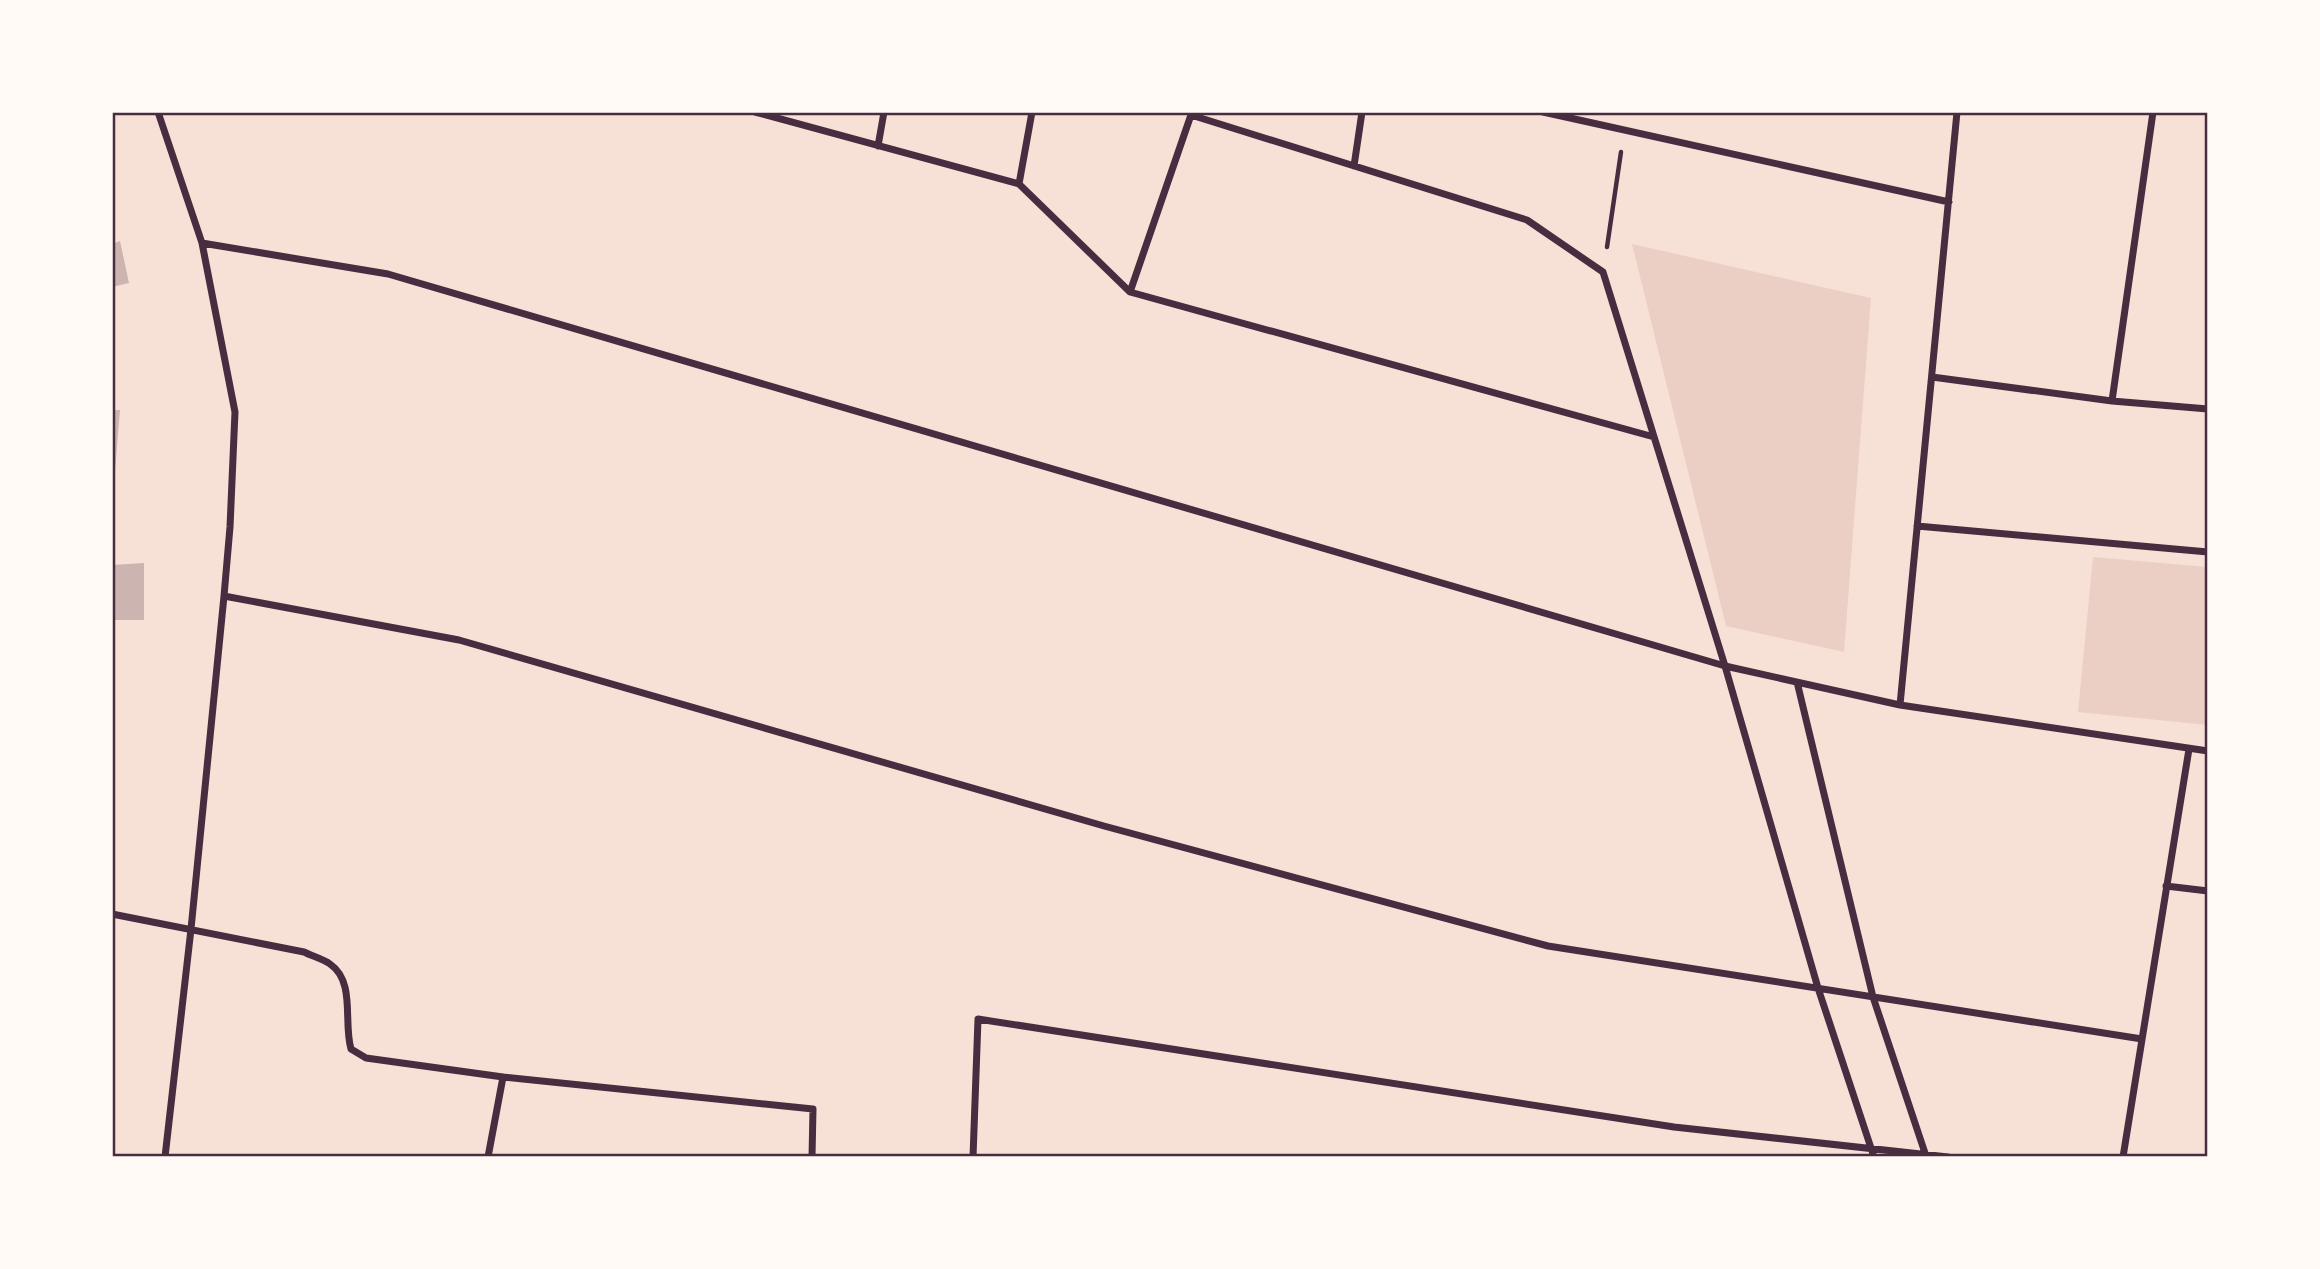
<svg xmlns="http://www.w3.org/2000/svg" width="2320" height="1269" font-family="'IBM Plex Sans',sans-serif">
	<rect width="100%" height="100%" fill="#f7e1d7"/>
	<path fill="#ebcfc5" d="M 1632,244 L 1871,298 L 1844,652 L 1726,626 Z
		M 2093,557 L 2208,567 L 2208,725 L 2078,712 Z"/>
	<path fill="#ccb4b1" d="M 120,241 L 129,283 L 112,287 L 112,244 Z
		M 112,410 L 120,410 L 114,483 L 112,483 Z
		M 144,563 L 144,620 L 112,620 L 112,565 Z"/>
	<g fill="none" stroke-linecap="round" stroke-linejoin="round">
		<path stroke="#4a2c40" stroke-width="4.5" d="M 1607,247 L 1621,152"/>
		<path stroke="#4a2c40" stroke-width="7" d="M 158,112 L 202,243 L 235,412 L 230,527 L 224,596 L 191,929 L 165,1157
			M 755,112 L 1019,184 L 1130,292 L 1654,437
			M 1543,112 L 1949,202
			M 1191,115 L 1527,220 L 1603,272 L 1725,666 L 1818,988 L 1874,1157
			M 878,146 L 884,112
			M 1354,166 L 1362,112
			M 1019,184 L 1032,112
			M 202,243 L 388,274 L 1725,666 L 1900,705 L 2208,751
			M 1130,292 L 1192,112
			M 1932,377 L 2112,401 L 2208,409
			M 2112,401 L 2153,112
			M 1917,526 L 2208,552
			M 224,596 L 459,640 L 1104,826 L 1548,946 L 2142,1039
			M 1797,682 L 1873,997 L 1926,1156
			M 1900,705 L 1957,112
			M 2166,886 L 2208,891
			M 112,914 L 304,952 C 312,956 323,959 330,964 C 356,982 343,1022 351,1049 L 366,1058 L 503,1077 L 813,1109 L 812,1157
			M 488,1157 L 503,1077
			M 973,1157 L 978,1019 L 1674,1127 L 1948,1157
			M 2123,1157 L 2189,749"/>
	</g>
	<rect width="2320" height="1269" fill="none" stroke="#fffaf5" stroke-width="228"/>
	<rect x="114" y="114" width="2092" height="1041" fill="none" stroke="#4a2c40" stroke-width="2.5"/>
</svg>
